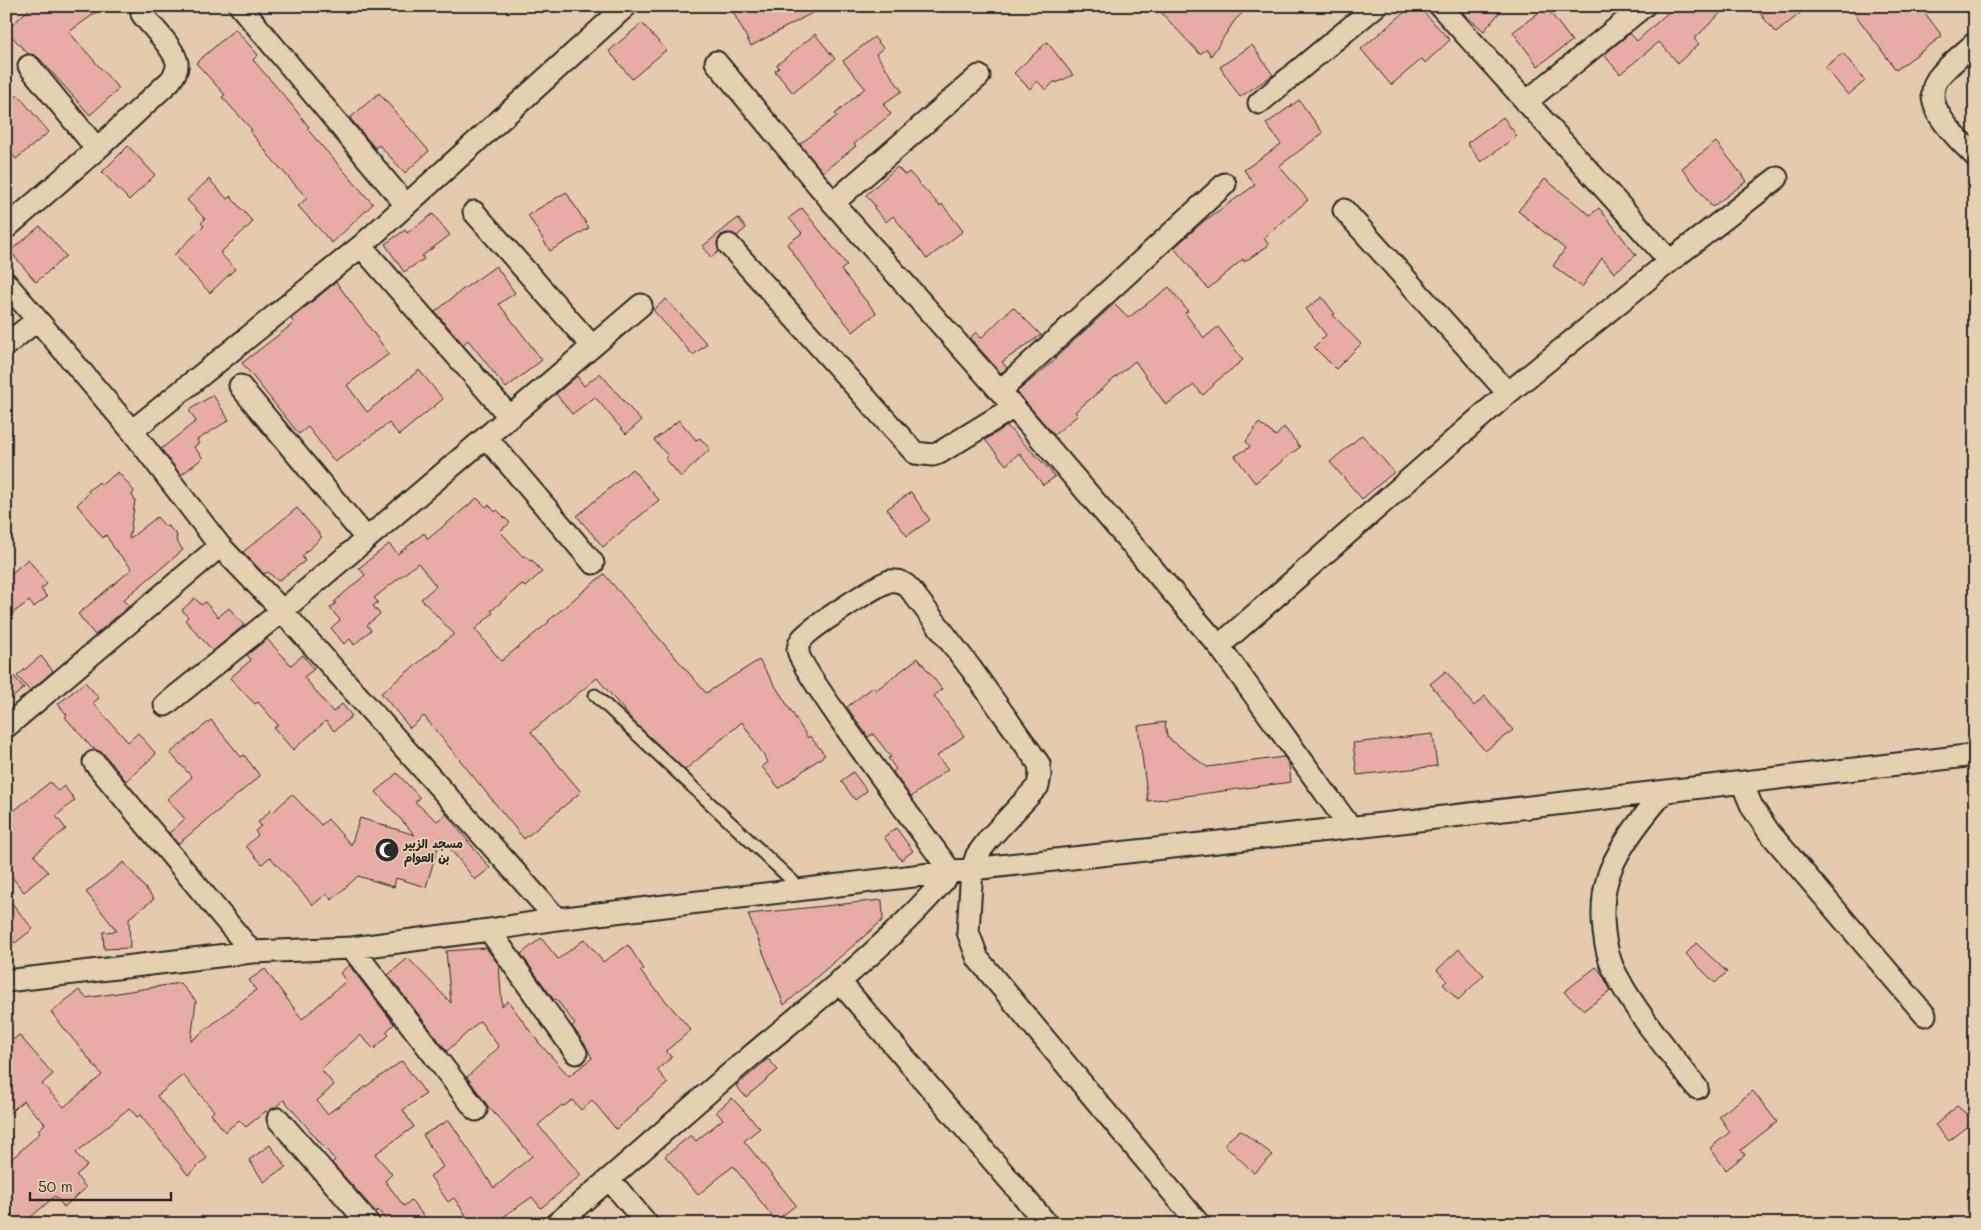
<svg xmlns="http://www.w3.org/2000/svg" width="1981" height="1230" font-family="Mali,'Playpen Sans Arabic',sans-serif">
	<rect width="100%" height="100%" fill="#e5caad"/>
	<filter id="ink" filterUnits="userSpaceOnUse"><feTurbulence type="fractalNoise" baseFrequency=".02" numOctaves="2"/><feDisplacementMap in="SourceGraphic" scale="10" xChannelSelector="R" yChannelSelector="G"/><feConvolveMatrix kernelMatrix="1 2 1 2 8 2 1 2 1" color-interpolation-filters="sRGB"/></filter>
	<g filter="url(#ink)">
		<path fill="#e7aca4" stroke="#2b2b2b" d="M 33,6 L 105,6 L 69,32 L 119,89 L 90,115 L 39,58 L 34,55 L 28,54 L 6,30 Z
			M 730,6 L 825,6 L 751,46 Z
			M 1155,6 L 1250,6 L 1235,20 L 1211,56 L 1207,49 L 1200,54 Z
			M 1412,6 L 1418,6 L 1450,40 L 1425,63 L 1422,59 L 1391,85 L 1361,49 Z
			M 1457,6 L 1505,6 L 1484,31 L 1467,17 Z
			M 1675,6 L 1728,6 L 1694,39 L 1699,44 L 1678,63 L 1659,42 L 1620,74 L 1604,55 L 1630,33 L 1637,41 Z
			M 1754,6 L 1809,6 L 1776,33 Z
			M 1849,6 L 1920,6 L 1942,36 L 1896,70 Z
			M 1546,7 L 1572,41 L 1538,66 L 1513,32 Z
			M 642,23 L 666,50 L 632,79 L 609,51 Z
			M 235,29 L 258,55 L 253,60 L 287,99 L 309,127 L 307,129 L 373,204 L 332,243 L 298,206 L 307,198 L 270,157 L 250,131 L 252,130 L 222,97 L 225,95 L 196,63 Z
			M 815,34 L 835,59 L 793,93 L 775,71 L 779,68 L 777,65 Z
			M 874,37 L 883,48 L 876,54 L 902,91 L 883,104 L 891,114 L 854,144 L 856,146 L 823,172 L 800,144 L 837,116 L 835,114 L 865,88 L 843,61 Z
			M 1047,42 L 1073,75 L 1056,83 L 1055,81 L 1046,90 L 1037,81 L 1030,89 L 1014,73 Z
			M 1252,45 L 1273,75 L 1240,97 L 1220,67 Z
			M 1843,53 L 1865,81 L 1848,95 L 1825,67 Z
			M 379,93 L 429,151 L 405,173 L 379,145 L 375,148 L 350,118 Z
			M 18,95 L 49,132 L 16,159 L 6,147 L 6,105 Z
			M 1299,100 L 1323,133 L 1279,166 L 1308,200 L 1264,238 L 1269,245 L 1244,262 L 1243,259 L 1208,289 L 1174,248 L 1204,221 L 1255,185 L 1244,170 L 1281,144 L 1266,124 Z
			M 1503,117 L 1517,136 L 1481,162 L 1467,143 Z
			M 1716,142 L 1747,181 L 1712,207 L 1682,168 Z
			M 128,146 L 155,175 L 129,200 L 102,172 Z
			M 897,167 L 905,175 L 909,172 L 940,206 L 942,204 L 963,231 L 927,259 L 893,216 L 886,222 L 874,208 L 875,206 L 866,195 Z
			M 209,179 L 227,199 L 230,196 L 253,222 L 220,253 L 235,269 L 210,293 L 174,255 L 204,226 L 201,223 L 205,219 L 187,200 Z
			M 1545,179 L 1590,215 L 1599,208 L 1636,255 L 1614,273 L 1602,258 L 1582,287 L 1553,266 L 1565,249 L 1518,211 Z
			M 566,192 L 589,228 L 550,251 L 528,215 Z
			M 802,208 L 847,265 L 841,270 L 876,313 L 853,332 L 816,286 L 787,244 L 802,233 L 789,218 Z
			M 433,214 L 450,235 L 422,256 L 424,259 L 404,272 L 385,244 L 405,230 L 407,233 Z
			M 738,218 L 746,228 L 737,236 L 727,233 L 721,235 L 717,242 L 719,251 L 711,258 L 703,246 Z
			M 40,226 L 66,256 L 36,282 L 10,251 Z
			M 496,266 L 515,293 L 499,304 L 542,360 L 506,388 L 468,340 L 463,344 L 435,312 L 462,290 Z
			M 336,282 L 389,354 L 347,385 L 367,412 L 419,370 L 443,399 L 399,435 L 389,423 L 335,462 L 308,427 L 299,434 L 242,363 L 294,323 L 291,319 Z
			M 1169,287 L 1188,311 L 1185,313 L 1204,338 L 1218,327 L 1243,360 L 1213,384 L 1214,385 L 1203,395 L 1194,385 L 1166,405 L 1135,361 L 1075,412 L 1078,415 L 1054,435 L 1017,392 L 1056,359 L 1055,358 L 1114,304 L 1128,318 Z
			M 1322,297 L 1335,314 L 1333,315 L 1361,344 L 1336,369 L 1314,347 L 1326,335 L 1306,309 Z
			M 666,299 L 707,344 L 693,355 L 653,310 Z
			M 1013,307 L 1041,335 L 1002,362 L 1007,368 L 1001,373 L 970,338 L 976,332 L 981,338 Z
			M 600,373 L 641,421 L 626,434 L 595,397 L 572,414 L 556,394 L 577,376 L 584,386 Z
			M 213,395 L 229,420 L 197,440 L 199,443 L 194,447 L 203,458 L 181,475 L 161,449 L 196,421 L 189,410 Z
			M 679,420 L 696,440 L 700,438 L 710,449 L 681,477 L 665,458 L 668,456 L 654,440 Z
			M 1259,423 L 1276,436 L 1284,427 L 1300,447 L 1255,483 L 1235,456 L 1250,447 L 1246,441 Z
			M 1007,426 L 1049,469 L 1055,477 L 1043,485 L 1019,453 L 1006,465 L 985,440 Z
			M 1362,435 L 1394,472 L 1362,499 L 1330,462 Z
			M 632,469 L 659,500 L 603,547 L 577,516 Z
			M 118,472 L 134,491 L 132,495 L 135,501 L 129,539 L 157,517 L 165,526 L 168,526 L 177,535 L 176,540 L 183,550 L 123,600 L 129,606 L 95,635 L 78,614 L 132,569 L 114,548 L 106,535 L 103,538 L 77,505 L 89,493 L 88,491 L 99,482 L 101,485 Z
			M 911,492 L 930,520 L 907,536 L 887,509 Z
			M 477,498 L 486,507 L 489,505 L 495,512 L 497,510 L 510,523 L 500,531 L 523,557 L 525,555 L 530,561 L 532,560 L 542,572 L 525,587 L 522,584 L 491,611 L 493,613 L 475,629 L 501,661 L 549,622 L 548,621 L 604,574 L 706,693 L 759,660 L 808,738 L 810,736 L 825,755 L 779,788 L 762,767 L 768,762 L 742,722 L 685,770 L 634,722 L 597,678 L 531,732 L 581,792 L 524,839 L 424,716 L 410,728 L 381,693 L 454,634 L 421,599 L 436,586 L 418,563 L 374,598 L 378,602 L 373,606 L 380,614 L 367,625 L 371,630 L 354,645 L 350,639 L 344,644 L 331,628 L 340,620 L 330,608 L 336,603 L 334,602 L 365,575 L 359,568 L 389,544 L 398,554 L 424,533 L 428,539 Z
			M 297,508 L 322,537 L 302,556 L 305,561 L 278,581 L 268,572 L 264,574 L 243,552 Z
			M 28,559 L 47,584 L 41,589 L 47,597 L 34,607 L 29,601 L 6,618 L 6,578 Z
			M 195,598 L 201,605 L 205,602 L 218,617 L 229,608 L 244,625 L 213,651 L 185,620 L 188,617 L 182,610 Z
			M 267,639 L 291,665 L 303,655 L 314,669 L 304,677 L 333,712 L 342,704 L 352,716 L 334,731 L 326,721 L 293,750 L 274,728 L 278,725 L 258,702 L 255,704 L 230,678 L 251,660 L 247,655 Z
			M 41,656 L 53,671 L 30,691 L 17,676 Z
			M 918,658 L 942,689 L 934,696 L 964,736 L 937,756 L 948,769 L 911,797 L 893,772 L 896,769 L 888,758 L 891,757 L 873,734 L 868,737 L 847,707 L 873,687 L 876,690 Z
			M 6,667 L 24,688 L 6,703 Z
			M 1446,671 L 1474,706 L 1485,696 L 1513,730 L 1485,751 L 1430,684 Z
			M 85,682 L 99,698 L 93,703 L 128,742 L 138,733 L 156,754 L 126,781 L 104,754 L 91,747 L 65,717 L 67,715 L 58,704 Z
			M 211,720 L 241,757 L 244,755 L 260,776 L 178,844 L 169,833 L 185,819 L 167,799 L 192,777 L 170,753 Z
			M 1165,722 L 1167,737 L 1207,767 L 1284,757 L 1289,764 L 1291,782 L 1148,801 L 1138,726 Z
			M 1433,734 L 1437,766 L 1357,775 L 1353,743 Z
			M 853,772 L 867,791 L 855,800 L 841,781 Z
			M 397,773 L 420,798 L 415,802 L 437,821 L 446,814 L 490,868 L 475,880 L 441,837 L 426,887 L 396,878 L 394,887 L 358,876 L 332,900 L 326,894 L 313,905 L 270,857 L 262,864 L 246,846 L 258,835 L 255,831 L 261,826 L 258,822 L 271,810 L 273,812 L 292,794 L 321,825 L 328,819 L 351,845 L 360,818 L 415,835 L 376,792 Z
			M 50,782 L 58,791 L 64,786 L 75,800 L 56,816 L 66,829 L 34,855 L 48,872 L 24,892 L 6,870 L 6,817 Z
			M 896,828 L 913,851 L 901,860 L 884,837 Z
			M 124,862 L 154,899 L 129,918 L 130,948 L 104,949 L 103,932 L 117,931 L 86,892 Z
			M 6,896 L 33,929 L 15,943 L 6,933 Z
			M 882,900 L 883,920 L 784,1005 L 748,914 Z
			M 541,938 L 558,959 L 585,939 L 603,962 L 628,945 L 644,969 L 640,971 L 691,1030 L 666,1051 L 672,1057 L 657,1070 L 668,1083 L 637,1109 L 638,1111 L 616,1129 L 592,1100 L 581,1110 L 572,1100 L 564,1106 L 562,1105 L 538,1125 L 581,1175 L 541,1208 L 532,1197 L 493,1224 L 472,1224 L 454,1198 L 448,1202 L 430,1176 L 443,1167 L 423,1135 L 449,1120 L 494,1188 L 532,1156 L 487,1105 L 467,1077 L 499,1047 L 480,1021 L 447,1051 L 388,975 L 408,958 L 451,1003 L 446,951 L 486,948 L 499,965 L 502,1006 L 508,1001 L 539,1043 L 569,1076 L 592,1058 L 586,1046 L 572,1026 L 575,1024 L 556,999 L 554,1000 L 521,954 Z
			M 1696,943 L 1727,972 L 1715,983 L 1686,954 Z
			M 1459,949 L 1484,975 L 1458,1000 L 1443,984 L 1447,981 L 1437,970 Z
			M 349,965 L 394,1024 L 386,1032 L 389,1035 L 374,1049 L 360,1035 L 321,1069 L 334,1085 L 317,1101 L 327,1114 L 402,1061 L 426,1094 L 403,1110 L 414,1127 L 375,1154 L 392,1174 L 385,1181 L 404,1206 L 411,1200 L 430,1224 L 389,1224 L 378,1210 L 376,1212 L 332,1163 L 335,1160 L 284,1100 L 268,1113 L 266,1111 L 246,1127 L 239,1120 L 225,1132 L 211,1114 L 214,1111 L 183,1075 L 157,1096 L 207,1158 L 188,1175 L 140,1115 L 137,1117 L 129,1108 L 76,1153 L 87,1166 L 76,1175 L 86,1188 L 64,1207 L 55,1196 L 23,1224 L 6,1224 L 6,1164 L 40,1133 L 38,1130 L 45,1124 L 23,1101 L 6,1116 L 6,1046 L 19,1035 L 53,1074 L 42,1084 L 64,1107 L 102,1075 L 51,1012 L 79,990 L 86,998 L 180,983 L 196,1001 L 191,1041 L 256,990 L 249,980 L 265,969 L 302,1019 L 346,981 L 340,973 Z
			M 1596,967 L 1602,974 L 1611,991 L 1584,1010 L 1564,992 Z
			M 768,1059 L 778,1070 L 746,1097 L 736,1086 Z
			M 1753,1091 L 1777,1122 L 1741,1150 L 1745,1155 L 1726,1170 L 1710,1148 L 1730,1132 L 1719,1116 Z
			M 732,1098 L 760,1128 L 744,1141 L 796,1205 L 776,1221 L 733,1166 L 698,1195 L 665,1156 L 691,1135 L 696,1141 L 723,1119 L 716,1112 Z
			M 1957,1106 L 1975,1121 L 1949,1141 L 1935,1125 Z
			M 1240,1130 L 1273,1155 L 1254,1173 L 1224,1144 Z
			M 270,1145 L 286,1167 L 264,1182 L 249,1160 Z"/>
		<g fill="none" stroke-linecap="round" stroke-linejoin="round">
			<defs>
				<path id="service" d="M 595,695 L 801,889"/>
				<path id="minor" d="M 240,6 L 406,205
					M 1440,6 L 1670,261
					M 1975,43 C 1963,54 1948,65 1938,78 C 1919,106 1958,138 1975,156
					M 716,62 L 833,203 L 1000,391 L 1219,646 L 1350,827
					M 29,66 L 97,149
					M 1526,102 L 1644,6
					M 1259,103 L 1376,6
					M 833,203 L 979,76
					M 1344,210 L 1508,393
					M 474,212 L 592,346
					M 6,228 L 97,149 L 170,81 C 174,76 178,70 177,63 C 175,49 151,26 142,14
					M 729,245 L 915,453 L 933,455 L 939,453 L 1014,407
					M 361,246 L 510,417
					M 6,283 L 132,431 L 220,546 L 274,602 L 557,919
					M 6,345 L 37,320
					M 240,386 L 366,538
					M 1000,391 L 1225,184
					M 132,431 L 361,246 L 626,6
					M 486,437 L 593,563
					M 1219,646 L 1508,393 L 1670,261 L 1777,178
					M 165,705 L 282,611 L 641,305
					M 6,727 L 220,546
					M 94,762 L 252,952
					M 1742,783 L 1752,807 L 1769,832 L 1925,1015
					M 1664,792 C 1645,814 1616,850 1608,877 C 1600,903 1602,938 1611,963 C 1614,972 1619,979 1623,987 C 1644,1023 1672,1055 1697,1088
					M 489,930 L 576,1053
					M 352,948 L 476,1110
					M 6,981 L 252,952 L 352,948 L 489,930 L 557,919 L 972,869 L 1401,822 L 1975,755
					M 839,981 L 1047,1224
					M 278,1119 L 369,1224
					M 610,1180 L 647,1224
					M 556,1224 C 620,1171 681,1115 745,1061 C 816,1001 891,944 951,872 C 931,844 797,667 798,650 C 798,647 800,641 802,639 C 809,629 879,583 890,581 C 899,580 905,583 910,589 L 972,670 L 1039,764 L 1040,775 L 1038,786 L 989,839 L 977,855 L 972,869 L 968,932 L 978,959 L 1199,1224"/>
			</defs>
			<use href="#service" stroke="#2b2b2b" stroke-width="15"/>
			<use href="#minor" stroke="#2b2b2b" stroke-width="25"/>
			<use href="#service" stroke="#e5d1af" stroke-width="11"/>
			<use href="#minor" stroke="#e5d1af" stroke-width="21"/>
		</g>
	</g>
	<defs>
		<symbol id="mosque-disc" viewBox="-11 -11 22 22"><circle r="9.5" fill="#2b2b2b" stroke="#e5d1af"/><path d="M3.5-4.9A6 6 0 1 0 3.5 4.9A5 5 0 1 1 3.5-4.9Z" fill="#fff"/></symbol>
	</defs>
	<g fill-rule="evenodd">
		<use href="#mosque-disc" x="373" y="836" width="28" height="28"/>
	</g>
	<g text-anchor="middle" dominant-baseline="central" stroke-width="4" stroke-linejoin="round" paint-order="stroke">
		<g font-size="12" font-weight="bold" fill="#2b2b2b" stroke="#e5d1af" text-anchor="start">
			<text x="404" y="843">مسجد الزبير<tspan x="404" dy="14">بن العوام</tspan></text>
		</g>
	</g>
	<rect width="1981" height="1230" fill="none" stroke="#e5d1af" stroke-width="25"/>
	<rect x="12" y="12" width="1956" height="1205" fill="none" stroke="#2b2b2b" stroke-width="2" filter="url(#ink)"/>
	<path d="M30 1192v8h141v-8" fill="none" stroke="#2b2b2b" stroke-width="2.5"/>
	<text x="38" y="1192" font-size="15" fill="#2b2b2b" stroke="#e5d1af" stroke-width="4" paint-order="stroke">50 m</text>
</svg>
